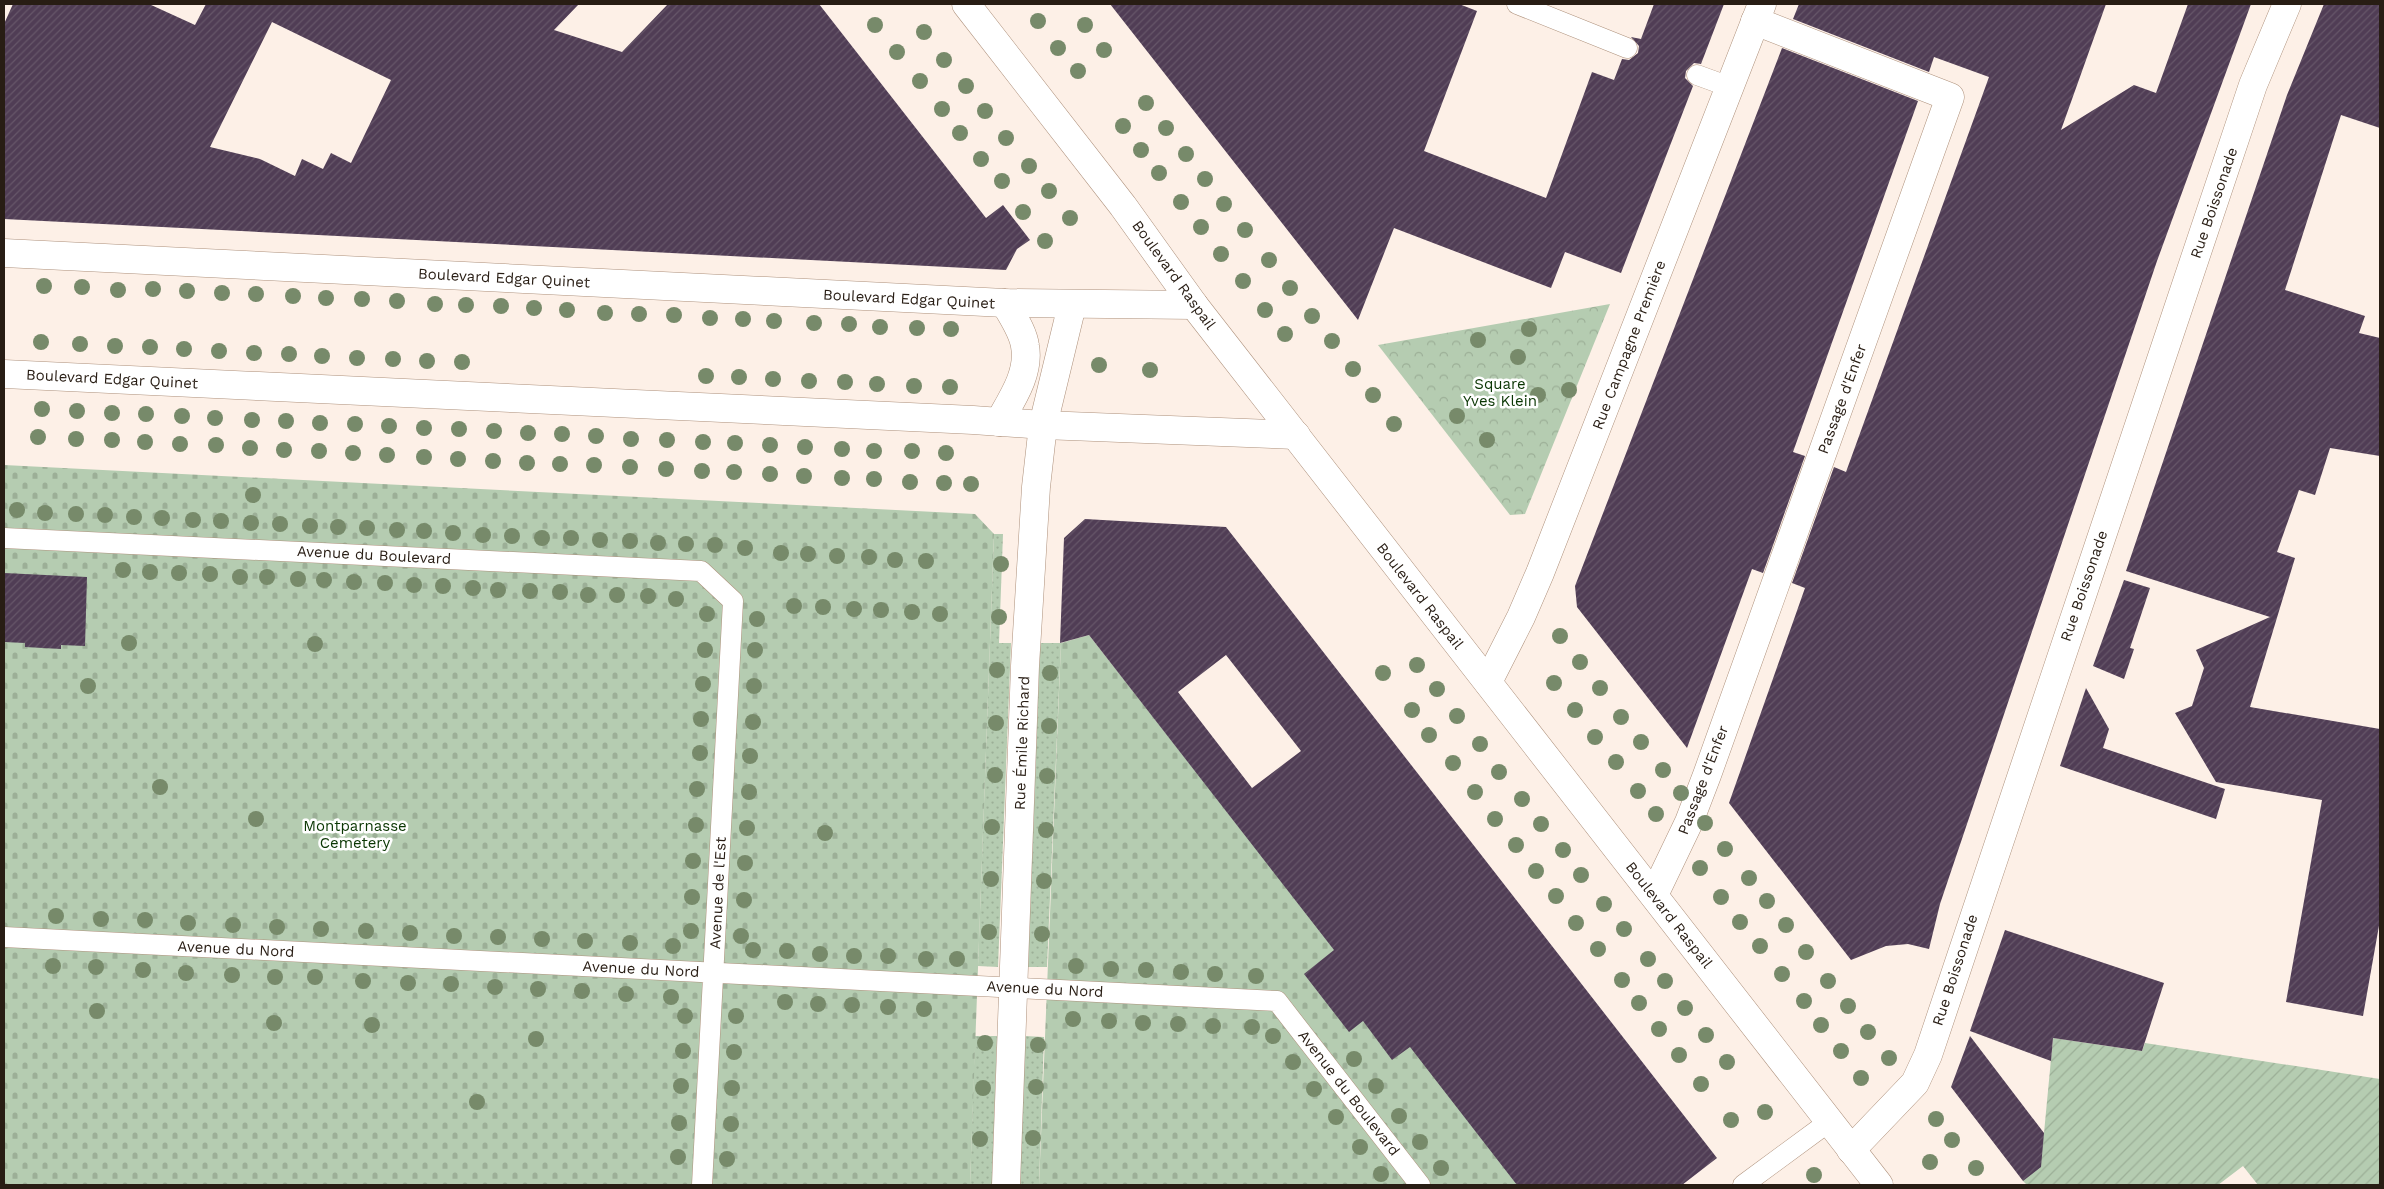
<svg xmlns="http://www.w3.org/2000/svg" width="2384" height="1189" font-family="'Work Sans',sans-serif">
	<defs>
		<pattern id="grass-dots" width="8" height="8" patternUnits="userSpaceOnUse" patternTransform="scale(1.25)"><rect width="8" height="8" fill="#b5ccb1"/><path d="M2 2h.1M6 6h.1" fill="none" stroke="#9caf97" stroke-width="1.8" stroke-linecap="round"/></pattern>
		<pattern id="cemetery-stones" width="16" height="16" patternUnits="userSpaceOnUse" patternTransform="scale(1.25)"><rect width="16" height="16" fill="#b5ccb1"/><path d="M2 7V4a2 2 0 0 1 4 0v3zM10 15v-3a2 2 0 0 1 4 0v3z" fill="#9caf97"/></pattern>
		<pattern id="park-crowns" width="20" height="18" patternUnits="userSpaceOnUse" patternTransform="scale(1.25)"><rect width="20" height="18" fill="#b5ccb1"/><path d="M2 6a3 3 0 1 1 6 0M12 15a3 3 0 1 1 6 0" fill="none" stroke="#9caf97"/></pattern>
		<pattern id="garden-furrows" width="10" height="10" patternUnits="userSpaceOnUse" patternTransform="scale(1.25)"><rect width="10" height="10" fill="#b5ccb1"/><path d="M-1 1l2-2M0 10L10 0M9 11l2-2" fill="none" stroke="#9caf97"/></pattern>
		<pattern id="building-hatch" width="6" height="6" patternUnits="userSpaceOnUse" patternTransform="scale(1.25)"><rect width="6" height="6" fill="#503d55"/><path d="M-1 1l2-2M0 6l6-6M5 7l2-2" fill="none" stroke="#665669"/></pattern>
	</defs>
	<rect width="100%" height="100%" fill="#fdf0e7"/>
	<path fill="url(#grass-dots)" d="M 994,534 L 1003,534 L 999,643 L 1011,643 L 998,967 L 978,966 Z
		M 1040,643 L 1061,643 L 1047,967 L 1028,967 Z
		M 975,1036 L 997,1036 L 992,1185 L 970,1185 Z
		M 1025,1036 L 1044,1037 L 1039,1185 L 1020,1185 Z"/>
	<path fill="url(#cemetery-stones)" d="M 4,465 L 975,514 L 994,534 L 970,1185 L 4,1185 Z
		M 1089,635 L 1519,1185 L 1039,1185 L 1061,643 Z"/>
	<path fill="url(#park-crowns)" d="M 1610,304 L 1525,514 L 1510,515 L 1378,345 Z"/>
	<path fill="url(#garden-furrows)" d="M 2053,1038 L 2142,1051 L 2145,1043 L 2380,1079 L 2380,1185 L 2258,1185 L 2243,1166 L 2218,1185 L 2027,1185 L 2023,1181 L 2044,1133 Z"/>
	<path fill="url(#building-hatch)" fill-rule="evenodd" d="M 13,4 L 149,4 L 195,25 L 206,4 L 579,4 L 554,30 L 622,52 L 668,4 L 819,4 L 986,218 L 1003,205 L 1030,240 L 1017,249 L 1006,270 L 4,219 L 4,24 ZM 272,22 L 391,80 L 351,163 L 331,153 L 323,169 L 302,159 L 295,176 L 260,159 L 210,147 Z
		M 1110,4 L 1459,4 L 1477,11 L 1424,151 L 1546,198 L 1592,72 L 1614,80 L 1622,59 L 1629,60 L 1638,53 L 1639,46 L 1631,37 L 1641,39 L 1654,4 L 1724,4 L 1701,64 L 1694,63 L 1686,71 L 1685,78 L 1693,86 L 1621,273 L 1565,252 L 1551,288 L 1394,228 L 1358,320 Z
		M 1799,4 L 2106,4 L 2061,130 L 2134,85 L 2156,93 L 2188,4 L 2251,4 L 2157,261 L 1940,904 L 1929,949 L 1908,944 L 1886,946 L 1851,960 L 1729,803 L 1805,588 L 1792,583 L 1834,467 L 1846,472 L 1989,77 L 1934,57 L 1929,72 L 1793,19 Z
		M 2324,4 L 2380,4 L 2380,128 L 2341,115 L 2285,290 L 2365,316 L 2359,333 L 2380,338 L 2380,456 L 2330,448 L 2315,495 L 2299,490 L 2277,552 L 2295,558 L 2250,707 L 2380,729 L 2380,920 L 2363,1016 L 2286,1002 L 2322,800 L 2216,782 L 2175,713 L 2192,706 L 2204,668 L 2196,650 L 2270,617 L 2126,571 L 2287,95 Z
		M 1782,48 L 1918,101 L 1793,452 L 1805,456 L 1763,573 L 1752,569 L 1687,748 L 1577,607 L 1575,586 Z
		M 1085,519 L 1226,527 L 1717,1158 L 1682,1185 L 1517,1185 L 1410,1047 L 1392,1060 L 1363,1021 L 1349,1032 L 1304,974 L 1334,950 L 1089,635 L 1060,643 L 1064,538 ZM 1226,655 L 1301,751 L 1252,788 L 1178,692 Z
		M 4,573 L 87,577 L 85,646 L 61,645 L 61,649 L 25,647 L 25,643 L 4,642 Z
		M 2124,580 L 2150,588 L 2130,648 L 2134,649 L 2124,679 L 2093,666 Z
		M 2086,688 L 2109,729 L 2103,748 L 2225,789 L 2216,819 L 2060,766 Z
		M 2005,930 L 2164,983 L 2142,1051 L 2053,1038 L 2051,1061 L 1970,1031 Z
		M 1970,1036 L 2044,1133 L 2041,1167 L 2023,1181 L 1951,1087 Z"/>
	<g fill="none" stroke-linecap="round" stroke-linejoin="round">
		<defs>
			<path id="service" d="M 1517,4 L 1627,48
				M 1697,75 L 1730,87
				M 4,538 L 701,571 L 733,601 L 702,1185
				M 4,937 L 1277,1001 L 1420,1185
				M 1743,1185 L 1830,1121"/>
			<path id="pedestrian" d="M 1654,895 L 1689,822 L 1707,775 L 1950,97 L 1755,21
				M 1006,1185 L 1025,666 L 1036,487 L 1043,425"/>
			<path id="minor" d="M 999,422 C 1012,399 1030,373 1025,346 C 1023,331 1012,316 1005,303
				M 1043,425 L 1072,305
				M 1488,682 L 1521,617 L 1540,573 L 1762,4
				M 1851,1150 L 1915,1083 L 1928,1055 L 2253,85 L 2287,4"/>
			<path id="tertiary" d="M 4,253 L 1005,303 L 1194,305
				M 4,374 L 973,420 L 1043,425 L 1296,435"/>
			<path id="secondary" d="M 966,4 L 1123,206 L 1194,305 L 1879,1185"/>
		</defs>
		<use href="#service" stroke="#ae917c" stroke-width="21"/>
		<use href="#pedestrian" stroke="#ae917c" stroke-width="29"/>
		<use href="#minor" stroke="#ae917c" stroke-width="29"/>
		<use href="#tertiary" stroke="#ae917c" stroke-width="29"/>
		<use href="#secondary" stroke="#ae917c" stroke-width="29"/>
		<use href="#service" stroke="#fff" stroke-width="20"/>
		<use href="#pedestrian" stroke="#fff" stroke-width="28"/>
		<use href="#minor" stroke="#fff" stroke-width="28"/>
		<use href="#tertiary" stroke="#fff" stroke-width="28"/>
		<use href="#secondary" stroke="#fff" stroke-width="28"/>
	</g>
	<g fill="#778a6a">
		<circle cx="1038" cy="21" r="8"/>
		<circle cx="875" cy="25" r="8"/>
		<circle cx="1085" cy="25" r="8"/>
		<circle cx="924" cy="32" r="8"/>
		<circle cx="1058" cy="48" r="8"/>
		<circle cx="1104" cy="50" r="8"/>
		<circle cx="897" cy="52" r="8"/>
		<circle cx="944" cy="60" r="8"/>
		<circle cx="1078" cy="71" r="8"/>
		<circle cx="920" cy="81" r="8"/>
		<circle cx="966" cy="86" r="8"/>
		<circle cx="1146" cy="103" r="8"/>
		<circle cx="942" cy="109" r="8"/>
		<circle cx="985" cy="111" r="8"/>
		<circle cx="1123" cy="126" r="8"/>
		<circle cx="1166" cy="128" r="8"/>
		<circle cx="960" cy="133" r="8"/>
		<circle cx="1006" cy="138" r="8"/>
		<circle cx="1141" cy="150" r="8"/>
		<circle cx="1186" cy="154" r="8"/>
		<circle cx="981" cy="159" r="8"/>
		<circle cx="1029" cy="166" r="8"/>
		<circle cx="1159" cy="173" r="8"/>
		<circle cx="1205" cy="179" r="8"/>
		<circle cx="1002" cy="181" r="8"/>
		<circle cx="1049" cy="191" r="8"/>
		<circle cx="1181" cy="202" r="8"/>
		<circle cx="1224" cy="204" r="8"/>
		<circle cx="1023" cy="212" r="8"/>
		<circle cx="1070" cy="218" r="8"/>
		<circle cx="1201" cy="227" r="8"/>
		<circle cx="1245" cy="230" r="8"/>
		<circle cx="1045" cy="241" r="8"/>
		<circle cx="1221" cy="254" r="8"/>
		<circle cx="1269" cy="260" r="8"/>
		<circle cx="1243" cy="281" r="8"/>
		<circle cx="44" cy="286" r="8"/>
		<circle cx="82" cy="287" r="8"/>
		<circle cx="1290" cy="288" r="8"/>
		<circle cx="153" cy="289" r="8"/>
		<circle cx="118" cy="290" r="8"/>
		<circle cx="187" cy="291" r="8"/>
		<circle cx="222" cy="293" r="8"/>
		<circle cx="256" cy="294" r="8"/>
		<circle cx="293" cy="296" r="8"/>
		<circle cx="326" cy="298" r="8"/>
		<circle cx="362" cy="299" r="8"/>
		<circle cx="397" cy="301" r="8"/>
		<circle cx="435" cy="304" r="8"/>
		<circle cx="466" cy="305" r="8"/>
		<circle cx="501" cy="306" r="8"/>
		<circle cx="534" cy="308" r="8"/>
		<circle cx="567" cy="310" r="8"/>
		<circle cx="1265" cy="310" r="8"/>
		<circle cx="605" cy="313" r="8"/>
		<circle cx="639" cy="314" r="8"/>
		<circle cx="674" cy="315" r="8"/>
		<circle cx="1312" cy="316" r="8"/>
		<circle cx="710" cy="318" r="8"/>
		<circle cx="743" cy="319" r="8"/>
		<circle cx="774" cy="321" r="8"/>
		<circle cx="814" cy="323" r="8"/>
		<circle cx="849" cy="324" r="8"/>
		<circle cx="880" cy="327" r="8"/>
		<circle cx="917" cy="328" r="8"/>
		<circle cx="951" cy="329" r="8"/>
		<circle cx="1529" cy="329" r="8"/>
		<circle cx="1285" cy="334" r="8"/>
		<circle cx="1478" cy="340" r="8"/>
		<circle cx="1332" cy="341" r="8"/>
		<circle cx="41" cy="342" r="8"/>
		<circle cx="80" cy="344" r="8"/>
		<circle cx="115" cy="346" r="8"/>
		<circle cx="150" cy="347" r="8"/>
		<circle cx="184" cy="349" r="8"/>
		<circle cx="219" cy="351" r="8"/>
		<circle cx="254" cy="353" r="8"/>
		<circle cx="289" cy="354" r="8"/>
		<circle cx="322" cy="356" r="8"/>
		<circle cx="1518" cy="357" r="8"/>
		<circle cx="357" cy="358" r="8"/>
		<circle cx="393" cy="359" r="8"/>
		<circle cx="427" cy="361" r="8"/>
		<circle cx="462" cy="362" r="8"/>
		<circle cx="1099" cy="365" r="8"/>
		<circle cx="1353" cy="369" r="8"/>
		<circle cx="1150" cy="370" r="8"/>
		<circle cx="706" cy="376" r="8"/>
		<circle cx="739" cy="377" r="8"/>
		<circle cx="773" cy="379" r="8"/>
		<circle cx="809" cy="381" r="8"/>
		<circle cx="845" cy="382" r="8"/>
		<circle cx="877" cy="384" r="8"/>
		<circle cx="914" cy="386" r="8"/>
		<circle cx="950" cy="387" r="8"/>
		<circle cx="1569" cy="390" r="8"/>
		<circle cx="1373" cy="395" r="8"/>
		<circle cx="1538" cy="395" r="8"/>
		<circle cx="42" cy="409" r="8"/>
		<circle cx="77" cy="411" r="8"/>
		<circle cx="112" cy="413" r="8"/>
		<circle cx="146" cy="414" r="8"/>
		<circle cx="182" cy="416" r="8"/>
		<circle cx="1457" cy="416" r="8"/>
		<circle cx="215" cy="418" r="8"/>
		<circle cx="252" cy="420" r="8"/>
		<circle cx="286" cy="421" r="8"/>
		<circle cx="320" cy="423" r="8"/>
		<circle cx="355" cy="424" r="8"/>
		<circle cx="1394" cy="424" r="8"/>
		<circle cx="389" cy="426" r="8"/>
		<circle cx="424" cy="428" r="8"/>
		<circle cx="459" cy="429" r="8"/>
		<circle cx="494" cy="431" r="8"/>
		<circle cx="528" cy="433" r="8"/>
		<circle cx="562" cy="434" r="8"/>
		<circle cx="596" cy="436" r="8"/>
		<circle cx="38" cy="437" r="8"/>
		<circle cx="76" cy="439" r="8"/>
		<circle cx="631" cy="439" r="8"/>
		<circle cx="112" cy="440" r="8"/>
		<circle cx="667" cy="440" r="8"/>
		<circle cx="1487" cy="440" r="8"/>
		<circle cx="145" cy="442" r="8"/>
		<circle cx="703" cy="442" r="8"/>
		<circle cx="735" cy="443" r="8"/>
		<circle cx="180" cy="444" r="8"/>
		<circle cx="216" cy="445" r="8"/>
		<circle cx="770" cy="445" r="8"/>
		<circle cx="805" cy="447" r="8"/>
		<circle cx="250" cy="448" r="8"/>
		<circle cx="842" cy="449" r="8"/>
		<circle cx="284" cy="450" r="8"/>
		<circle cx="319" cy="451" r="8"/>
		<circle cx="874" cy="451" r="8"/>
		<circle cx="912" cy="451" r="8"/>
		<circle cx="353" cy="453" r="8"/>
		<circle cx="946" cy="453" r="8"/>
		<circle cx="387" cy="455" r="8"/>
		<circle cx="424" cy="457" r="8"/>
		<circle cx="458" cy="459" r="8"/>
		<circle cx="493" cy="461" r="8"/>
		<circle cx="527" cy="463" r="8"/>
		<circle cx="560" cy="464" r="8"/>
		<circle cx="594" cy="465" r="8"/>
		<circle cx="630" cy="467" r="8"/>
		<circle cx="666" cy="469" r="8"/>
		<circle cx="702" cy="471" r="8"/>
		<circle cx="734" cy="472" r="8"/>
		<circle cx="770" cy="474" r="8"/>
		<circle cx="804" cy="476" r="8"/>
		<circle cx="842" cy="478" r="8"/>
		<circle cx="874" cy="479" r="8"/>
		<circle cx="910" cy="482" r="8"/>
		<circle cx="944" cy="483" r="8"/>
		<circle cx="971" cy="484" r="8"/>
		<circle cx="253" cy="495" r="8"/>
		<circle cx="17" cy="510" r="8"/>
		<circle cx="45" cy="513" r="8"/>
		<circle cx="76" cy="514" r="8"/>
		<circle cx="105" cy="515" r="8"/>
		<circle cx="134" cy="517" r="8"/>
		<circle cx="162" cy="518" r="8"/>
		<circle cx="193" cy="520" r="8"/>
		<circle cx="221" cy="521" r="8"/>
		<circle cx="251" cy="523" r="8"/>
		<circle cx="280" cy="524" r="8"/>
		<circle cx="310" cy="526" r="8"/>
		<circle cx="338" cy="527" r="8"/>
		<circle cx="367" cy="528" r="8"/>
		<circle cx="397" cy="530" r="8"/>
		<circle cx="424" cy="531" r="8"/>
		<circle cx="453" cy="533" r="8"/>
		<circle cx="483" cy="535" r="8"/>
		<circle cx="512" cy="536" r="8"/>
		<circle cx="542" cy="538" r="8"/>
		<circle cx="571" cy="538" r="8"/>
		<circle cx="600" cy="540" r="8"/>
		<circle cx="630" cy="541" r="8"/>
		<circle cx="658" cy="543" r="8"/>
		<circle cx="686" cy="544" r="8"/>
		<circle cx="715" cy="545" r="8"/>
		<circle cx="745" cy="548" r="8"/>
		<circle cx="781" cy="553" r="8"/>
		<circle cx="808" cy="554" r="8"/>
		<circle cx="837" cy="556" r="8"/>
		<circle cx="869" cy="557" r="8"/>
		<circle cx="895" cy="560" r="8"/>
		<circle cx="926" cy="561" r="8"/>
		<circle cx="1001" cy="564" r="8"/>
		<circle cx="123" cy="570" r="8"/>
		<circle cx="150" cy="572" r="8"/>
		<circle cx="179" cy="573" r="8"/>
		<circle cx="210" cy="574" r="8"/>
		<circle cx="240" cy="577" r="8"/>
		<circle cx="267" cy="577" r="8"/>
		<circle cx="298" cy="579" r="8"/>
		<circle cx="324" cy="580" r="8"/>
		<circle cx="354" cy="582" r="8"/>
		<circle cx="385" cy="583" r="8"/>
		<circle cx="414" cy="585" r="8"/>
		<circle cx="443" cy="586" r="8"/>
		<circle cx="473" cy="588" r="8"/>
		<circle cx="498" cy="590" r="8"/>
		<circle cx="530" cy="591" r="8"/>
		<circle cx="560" cy="592" r="8"/>
		<circle cx="588" cy="595" r="8"/>
		<circle cx="617" cy="595" r="8"/>
		<circle cx="648" cy="596" r="8"/>
		<circle cx="676" cy="599" r="8"/>
		<circle cx="794" cy="606" r="8"/>
		<circle cx="823" cy="607" r="8"/>
		<circle cx="854" cy="609" r="8"/>
		<circle cx="881" cy="610" r="8"/>
		<circle cx="912" cy="612" r="8"/>
		<circle cx="707" cy="614" r="8"/>
		<circle cx="940" cy="614" r="8"/>
		<circle cx="999" cy="617" r="8"/>
		<circle cx="757" cy="619" r="8"/>
		<circle cx="1560" cy="636" r="8"/>
		<circle cx="129" cy="643" r="8"/>
		<circle cx="315" cy="644" r="8"/>
		<circle cx="705" cy="650" r="8"/>
		<circle cx="755" cy="650" r="8"/>
		<circle cx="1580" cy="662" r="8"/>
		<circle cx="1417" cy="665" r="8"/>
		<circle cx="997" cy="670" r="8"/>
		<circle cx="1050" cy="673" r="8"/>
		<circle cx="1383" cy="673" r="8"/>
		<circle cx="1554" cy="683" r="8"/>
		<circle cx="703" cy="684" r="8"/>
		<circle cx="88" cy="686" r="8"/>
		<circle cx="754" cy="686" r="8"/>
		<circle cx="1600" cy="688" r="8"/>
		<circle cx="1437" cy="689" r="8"/>
		<circle cx="1412" cy="710" r="8"/>
		<circle cx="1575" cy="710" r="8"/>
		<circle cx="1457" cy="716" r="8"/>
		<circle cx="1621" cy="717" r="8"/>
		<circle cx="701" cy="719" r="8"/>
		<circle cx="753" cy="722" r="8"/>
		<circle cx="996" cy="723" r="8"/>
		<circle cx="1049" cy="726" r="8"/>
		<circle cx="1429" cy="735" r="8"/>
		<circle cx="1595" cy="737" r="8"/>
		<circle cx="1641" cy="742" r="8"/>
		<circle cx="1480" cy="744" r="8"/>
		<circle cx="700" cy="753" r="8"/>
		<circle cx="750" cy="756" r="8"/>
		<circle cx="1616" cy="762" r="8"/>
		<circle cx="1453" cy="763" r="8"/>
		<circle cx="1663" cy="770" r="8"/>
		<circle cx="1499" cy="772" r="8"/>
		<circle cx="995" cy="775" r="8"/>
		<circle cx="1047" cy="776" r="8"/>
		<circle cx="160" cy="787" r="8"/>
		<circle cx="697" cy="789" r="8"/>
		<circle cx="1638" cy="791" r="8"/>
		<circle cx="749" cy="792" r="8"/>
		<circle cx="1475" cy="792" r="8"/>
		<circle cx="1681" cy="793" r="8"/>
		<circle cx="1522" cy="799" r="8"/>
		<circle cx="1656" cy="814" r="8"/>
		<circle cx="256" cy="819" r="8"/>
		<circle cx="1495" cy="819" r="8"/>
		<circle cx="1705" cy="823" r="8"/>
		<circle cx="1541" cy="824" r="8"/>
		<circle cx="696" cy="825" r="8"/>
		<circle cx="992" cy="827" r="8"/>
		<circle cx="747" cy="828" r="8"/>
		<circle cx="1046" cy="830" r="8"/>
		<circle cx="825" cy="833" r="8"/>
		<circle cx="1516" cy="845" r="8"/>
		<circle cx="1725" cy="849" r="8"/>
		<circle cx="1563" cy="850" r="8"/>
		<circle cx="693" cy="861" r="8"/>
		<circle cx="745" cy="863" r="8"/>
		<circle cx="1700" cy="868" r="8"/>
		<circle cx="1536" cy="871" r="8"/>
		<circle cx="1581" cy="875" r="8"/>
		<circle cx="1749" cy="878" r="8"/>
		<circle cx="991" cy="879" r="8"/>
		<circle cx="1044" cy="881" r="8"/>
		<circle cx="1556" cy="896" r="8"/>
		<circle cx="692" cy="897" r="8"/>
		<circle cx="1721" cy="897" r="8"/>
		<circle cx="744" cy="900" r="8"/>
		<circle cx="1767" cy="901" r="8"/>
		<circle cx="1604" cy="904" r="8"/>
		<circle cx="56" cy="916" r="8"/>
		<circle cx="101" cy="919" r="8"/>
		<circle cx="145" cy="920" r="8"/>
		<circle cx="1740" cy="922" r="8"/>
		<circle cx="188" cy="923" r="8"/>
		<circle cx="1576" cy="923" r="8"/>
		<circle cx="233" cy="925" r="8"/>
		<circle cx="1786" cy="925" r="8"/>
		<circle cx="277" cy="927" r="8"/>
		<circle cx="321" cy="929" r="8"/>
		<circle cx="1624" cy="929" r="8"/>
		<circle cx="366" cy="931" r="8"/>
		<circle cx="691" cy="931" r="8"/>
		<circle cx="989" cy="932" r="8"/>
		<circle cx="410" cy="933" r="8"/>
		<circle cx="1042" cy="934" r="8"/>
		<circle cx="454" cy="936" r="8"/>
		<circle cx="741" cy="936" r="8"/>
		<circle cx="498" cy="937" r="8"/>
		<circle cx="542" cy="939" r="8"/>
		<circle cx="585" cy="941" r="8"/>
		<circle cx="630" cy="943" r="8"/>
		<circle cx="673" cy="946" r="8"/>
		<circle cx="1760" cy="946" r="8"/>
		<circle cx="1598" cy="949" r="8"/>
		<circle cx="753" cy="950" r="8"/>
		<circle cx="787" cy="951" r="8"/>
		<circle cx="1806" cy="952" r="8"/>
		<circle cx="820" cy="954" r="8"/>
		<circle cx="854" cy="956" r="8"/>
		<circle cx="888" cy="956" r="8"/>
		<circle cx="926" cy="959" r="8"/>
		<circle cx="957" cy="959" r="8"/>
		<circle cx="1648" cy="959" r="8"/>
		<circle cx="53" cy="966" r="8"/>
		<circle cx="1076" cy="966" r="8"/>
		<circle cx="96" cy="967" r="8"/>
		<circle cx="1111" cy="969" r="8"/>
		<circle cx="143" cy="970" r="8"/>
		<circle cx="1146" cy="970" r="8"/>
		<circle cx="1181" cy="972" r="8"/>
		<circle cx="186" cy="973" r="8"/>
		<circle cx="1215" cy="974" r="8"/>
		<circle cx="1782" cy="974" r="8"/>
		<circle cx="232" cy="975" r="8"/>
		<circle cx="1256" cy="976" r="8"/>
		<circle cx="275" cy="977" r="8"/>
		<circle cx="315" cy="977" r="8"/>
		<circle cx="1622" cy="980" r="8"/>
		<circle cx="363" cy="981" r="8"/>
		<circle cx="1665" cy="981" r="8"/>
		<circle cx="1828" cy="981" r="8"/>
		<circle cx="408" cy="983" r="8"/>
		<circle cx="451" cy="984" r="8"/>
		<circle cx="495" cy="987" r="8"/>
		<circle cx="538" cy="989" r="8"/>
		<circle cx="582" cy="991" r="8"/>
		<circle cx="626" cy="994" r="8"/>
		<circle cx="671" cy="997" r="8"/>
		<circle cx="1804" cy="1001" r="8"/>
		<circle cx="785" cy="1002" r="8"/>
		<circle cx="1639" cy="1003" r="8"/>
		<circle cx="818" cy="1004" r="8"/>
		<circle cx="852" cy="1005" r="8"/>
		<circle cx="1848" cy="1006" r="8"/>
		<circle cx="888" cy="1007" r="8"/>
		<circle cx="1685" cy="1008" r="8"/>
		<circle cx="924" cy="1009" r="8"/>
		<circle cx="97" cy="1011" r="8"/>
		<circle cx="685" cy="1016" r="8"/>
		<circle cx="736" cy="1016" r="8"/>
		<circle cx="1073" cy="1019" r="8"/>
		<circle cx="1109" cy="1021" r="8"/>
		<circle cx="274" cy="1023" r="8"/>
		<circle cx="1143" cy="1023" r="8"/>
		<circle cx="1178" cy="1024" r="8"/>
		<circle cx="372" cy="1025" r="8"/>
		<circle cx="1821" cy="1025" r="8"/>
		<circle cx="1213" cy="1026" r="8"/>
		<circle cx="1252" cy="1027" r="8"/>
		<circle cx="1659" cy="1029" r="8"/>
		<circle cx="1868" cy="1032" r="8"/>
		<circle cx="1706" cy="1035" r="8"/>
		<circle cx="1273" cy="1036" r="8"/>
		<circle cx="536" cy="1039" r="8"/>
		<circle cx="985" cy="1043" r="8"/>
		<circle cx="1038" cy="1045" r="8"/>
		<circle cx="683" cy="1051" r="8"/>
		<circle cx="1841" cy="1051" r="8"/>
		<circle cx="734" cy="1052" r="8"/>
		<circle cx="1679" cy="1055" r="8"/>
		<circle cx="1889" cy="1058" r="8"/>
		<circle cx="1354" cy="1059" r="8"/>
		<circle cx="1293" cy="1062" r="8"/>
		<circle cx="1727" cy="1062" r="8"/>
		<circle cx="1861" cy="1078" r="8"/>
		<circle cx="1701" cy="1084" r="8"/>
		<circle cx="681" cy="1086" r="8"/>
		<circle cx="1376" cy="1086" r="8"/>
		<circle cx="1036" cy="1087" r="8"/>
		<circle cx="732" cy="1088" r="8"/>
		<circle cx="983" cy="1088" r="8"/>
		<circle cx="1314" cy="1089" r="8"/>
		<circle cx="477" cy="1102" r="8"/>
		<circle cx="1765" cy="1112" r="8"/>
		<circle cx="1399" cy="1116" r="8"/>
		<circle cx="1336" cy="1117" r="8"/>
		<circle cx="1936" cy="1119" r="8"/>
		<circle cx="1731" cy="1120" r="8"/>
		<circle cx="679" cy="1123" r="8"/>
		<circle cx="731" cy="1124" r="8"/>
		<circle cx="1033" cy="1138" r="8"/>
		<circle cx="980" cy="1139" r="8"/>
		<circle cx="1952" cy="1140" r="8"/>
		<circle cx="1420" cy="1142" r="8"/>
		<circle cx="1360" cy="1147" r="8"/>
		<circle cx="678" cy="1157" r="8"/>
		<circle cx="727" cy="1159" r="8"/>
		<circle cx="1930" cy="1162" r="8"/>
		<circle cx="1441" cy="1168" r="8"/>
		<circle cx="1976" cy="1168" r="8"/>
		<circle cx="1381" cy="1174" r="8"/>
		<circle cx="1814" cy="1175" r="8"/>
	</g>
	<g text-anchor="middle" dominant-baseline="central" stroke-width="5" stroke-linejoin="round" paint-order="stroke">
		<g font-size="15" fill="#281d14" stroke="#fff">
			<text transform="translate(2214 203) rotate(-71)">Rue Boissonade</text>
			<text transform="translate(1174 275) rotate(54)">Boulevard Raspail</text>
			<text transform="translate(504 278) rotate(3)">Boulevard Edgar Quinet</text>
			<text transform="translate(909 299) rotate(3)">Boulevard Edgar Quinet</text>
			<text transform="translate(1629 345) rotate(-69)">Rue Campagne Première</text>
			<text transform="translate(112 379) rotate(3)">Boulevard Edgar Quinet</text>
			<text transform="translate(1842 399) rotate(-70)">Passage d'Enfer</text>
			<text transform="translate(374 555) rotate(3)">Avenue du Boulevard</text>
			<text transform="translate(2084 586) rotate(-71)">Rue Boissonade</text>
			<text transform="translate(1420 596) rotate(52)">Boulevard Raspail</text>
			<text transform="translate(1022 743) rotate(-88)">Rue Émile Richard</text>
			<text transform="translate(1703 780) rotate(-69)">Passage d'Enfer</text>
			<text transform="translate(718 893) rotate(-87)">Avenue de l'Est</text>
			<text transform="translate(1669 915) rotate(52)">Boulevard Raspail</text>
			<text transform="translate(236 949) rotate(3)">Avenue du Nord</text>
			<text transform="translate(641 969) rotate(3)">Avenue du Nord</text>
			<text transform="translate(1955 970) rotate(-72)">Rue Boissonade</text>
			<text transform="translate(1045 989) rotate(3)">Avenue du Nord</text>
			<text transform="translate(1349 1093) rotate(52)">Avenue du Boulevard</text>
		</g>
		<g font-size="15" fill="#0a3603" stroke="#fff">
			<text x="1500" y="384">Square<tspan x="1500" dy="17">Yves Klein</tspan></text>
			<text x="355" y="826">Montparnasse<tspan x="355" dy="17">Cemetery</tspan></text>
		</g>
	</g>
	<rect width="2384" height="1189" fill="none" stroke="#281d14" stroke-width="10"/>
</svg>
